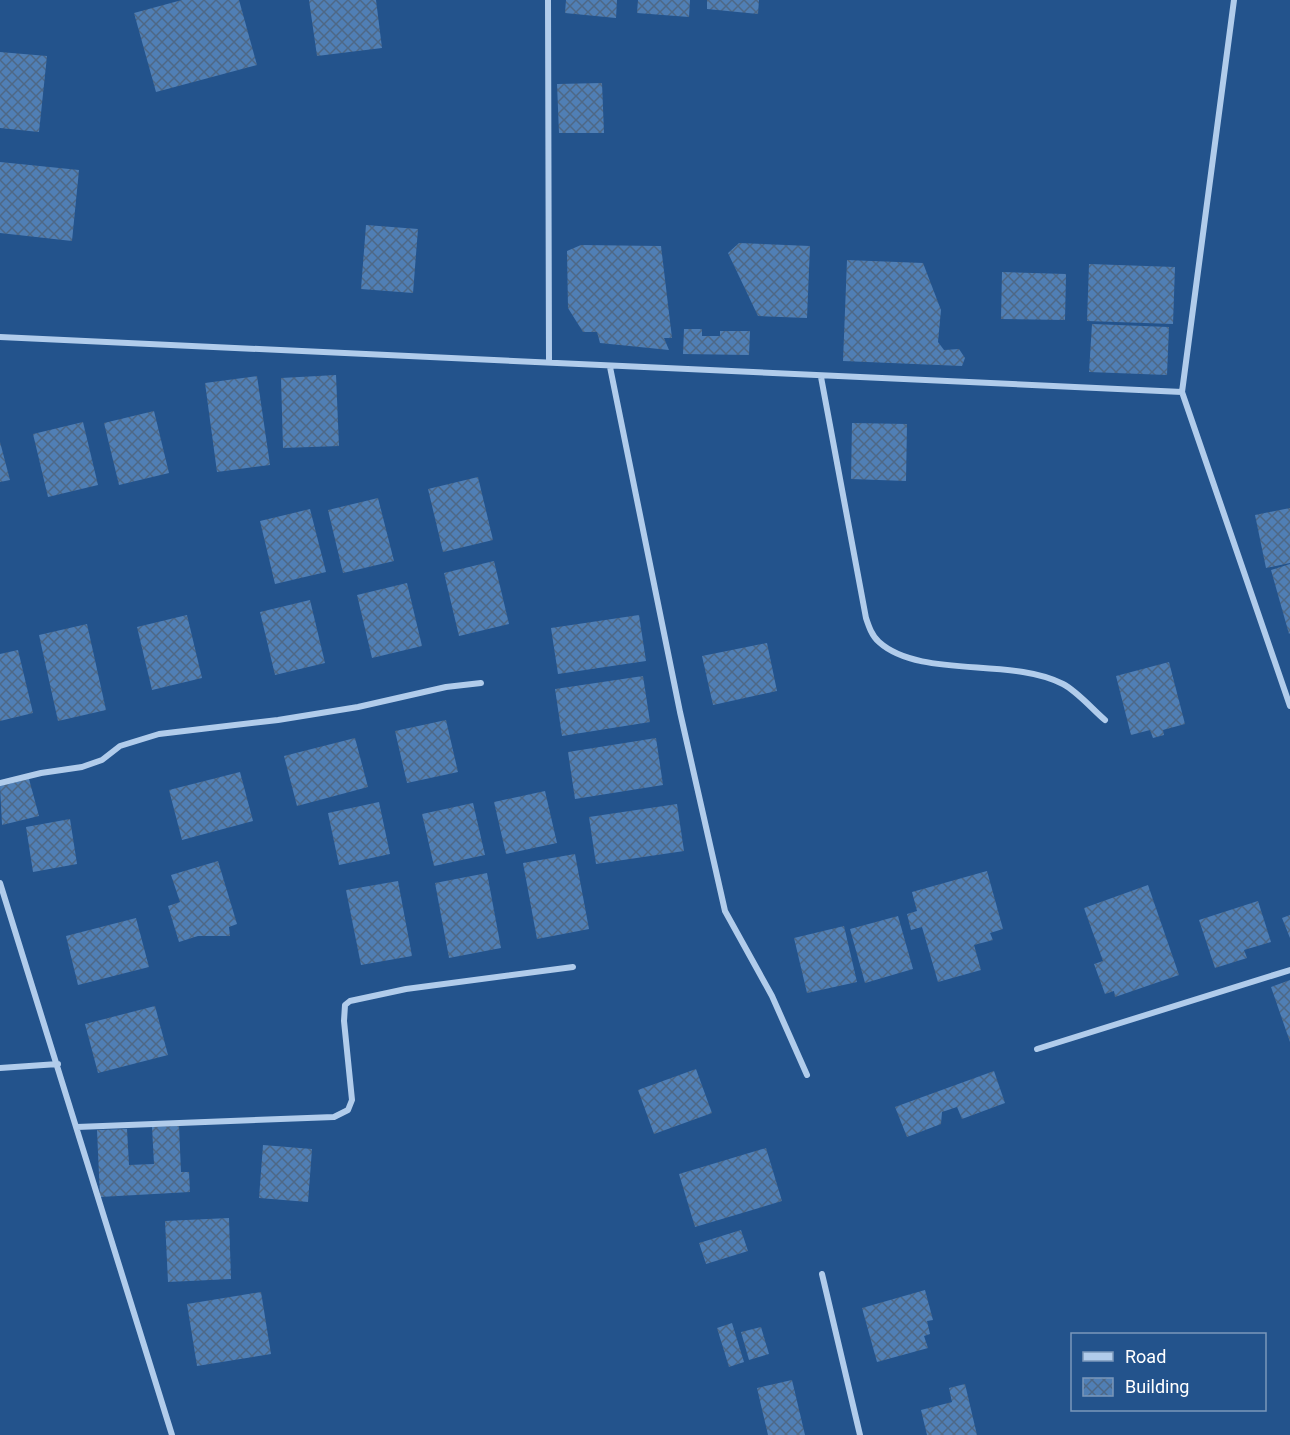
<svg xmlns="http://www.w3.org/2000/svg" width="1290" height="1435" font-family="Roboto,sans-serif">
	<defs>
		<pattern id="building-cross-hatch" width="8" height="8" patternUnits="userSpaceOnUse" patternTransform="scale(1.5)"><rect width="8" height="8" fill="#507fb5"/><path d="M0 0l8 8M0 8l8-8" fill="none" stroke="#4e6886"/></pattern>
	</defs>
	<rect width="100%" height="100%" fill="#23538c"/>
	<path fill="url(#building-cross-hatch)" d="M 182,0 L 239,0 L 257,65 L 156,92 L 134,13 Z
		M 309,0 L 376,0 L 382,48 L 317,56 Z
		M 566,0 L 617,0 L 616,18 L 565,13 Z
		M 638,0 L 690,0 L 689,17 L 637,13 Z
		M 707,0 L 759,0 L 758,14 L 707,9 Z
		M 0,52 L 47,56 L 39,132 L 0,128 Z
		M 602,83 L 604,133 L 559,133 L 557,84 Z
		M 0,162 L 79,170 L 72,241 L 0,233 Z
		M 366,225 L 418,229 L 413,293 L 361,289 Z
		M 739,243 L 810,246 L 807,318 L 758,316 L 728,253 Z
		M 581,245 L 661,246 L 672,338 L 664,338 L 669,350 L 600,343 L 597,332 L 583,332 L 568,308 L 567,251 Z
		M 847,260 L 923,263 L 941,310 L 938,342 L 944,350 L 959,349 L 965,358 L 962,366 L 843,361 Z
		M 1089,264 L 1175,267 L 1173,324 L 1087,321 Z
		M 1002,272 L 1066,274 L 1065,320 L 1001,319 Z
		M 1092,324 L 1169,327 L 1167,375 L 1089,372 Z
		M 684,329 L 702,329 L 702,336 L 720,336 L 720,331 L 750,331 L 749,355 L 683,354 Z
		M 336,375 L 339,446 L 283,448 L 281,378 Z
		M 257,376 L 270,465 L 217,472 L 205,383 Z
		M 154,411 L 169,473 L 119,485 L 104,423 Z
		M 83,422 L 98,485 L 48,497 L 33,434 Z
		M 852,423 L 907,424 L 906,481 L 851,479 Z
		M 0,442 L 10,480 L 0,482 Z
		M 478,477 L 493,540 L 443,552 L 428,489 Z
		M 378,498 L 394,561 L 343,573 L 328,510 Z
		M 1290,508 L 1290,563 L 1266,568 L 1255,515 Z
		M 310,509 L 326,572 L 275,584 L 260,521 Z
		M 494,561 L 509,624 L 459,636 L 444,573 Z
		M 1290,564 L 1290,633 L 1289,634 L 1271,570 Z
		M 407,583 L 422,646 L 372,658 L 357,595 Z
		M 310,600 L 325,663 L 275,675 L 260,612 Z
		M 187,615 L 202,678 L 152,690 L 137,627 Z
		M 639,615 L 646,661 L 558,674 L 551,628 Z
		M 87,624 L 106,710 L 58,721 L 39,635 Z
		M 767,643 L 777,691 L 713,705 L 702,656 Z
		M 18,650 L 33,713 L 0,721 L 0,654 Z
		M 1169,662 L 1185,724 L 1163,730 L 1164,735 L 1153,738 L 1150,730 L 1131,735 L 1116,676 Z
		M 643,676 L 650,722 L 562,736 L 555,689 Z
		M 446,720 L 458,772 L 407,783 L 395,731 Z
		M 355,738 L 368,787 L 297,806 L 284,756 Z
		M 656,738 L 663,785 L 575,799 L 568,752 Z
		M 240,772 L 253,821 L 182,840 L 169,790 Z
		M 29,779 L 39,816 L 2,825 L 0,786 Z
		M 545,791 L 557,843 L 506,854 L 494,802 Z
		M 379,802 L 390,854 L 339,865 L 328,813 Z
		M 473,803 L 485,855 L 434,866 L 422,814 Z
		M 677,804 L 684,851 L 596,864 L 589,817 Z
		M 70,819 L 77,864 L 33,872 L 26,827 Z
		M 575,854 L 589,929 L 537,939 L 523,863 Z
		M 218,861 L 237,924 L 229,927 L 230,936 L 198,936 L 179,942 L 168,906 L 180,902 L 171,875 Z
		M 987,871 L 1003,929 L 990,933 L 993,940 L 974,945 L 981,970 L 938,982 L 922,927 L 911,930 L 907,914 L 917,911 L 912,892 Z
		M 487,873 L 501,948 L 449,958 L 435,883 Z
		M 398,881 L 412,956 L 361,965 L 346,890 Z
		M 1148,885 L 1179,975 L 1115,997 L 1114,991 L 1105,994 L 1094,964 L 1103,961 L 1084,908 Z
		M 1258,901 L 1271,942 L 1244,950 L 1247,958 L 1215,968 L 1199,920 Z
		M 1290,915 L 1290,938 L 1282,918 Z
		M 898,916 L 913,969 L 865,983 L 850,929 Z
		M 136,918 L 149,967 L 78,985 L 66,936 Z
		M 844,926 L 857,982 L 807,993 L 794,938 Z
		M 1290,980 L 1290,1042 L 1271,987 Z
		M 155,1006 L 168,1055 L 98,1073 L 85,1024 Z
		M 696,1069 L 712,1113 L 654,1134 L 638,1090 Z
		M 994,1071 L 1005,1103 L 962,1119 L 957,1107 L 942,1112 L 941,1124 L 907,1137 L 895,1107 Z
		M 179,1126 L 181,1172 L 189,1172 L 190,1192 L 100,1197 L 97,1130 L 127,1129 L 129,1165 L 154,1164 L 152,1127 Z
		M 263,1145 L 312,1149 L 308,1202 L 259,1198 Z
		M 766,1148 L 782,1201 L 695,1227 L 679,1174 Z
		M 229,1218 L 231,1279 L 168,1282 L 165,1221 Z
		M 741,1230 L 748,1251 L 706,1264 L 699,1243 Z
		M 925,1290 L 933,1320 L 927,1321 L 930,1334 L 924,1336 L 928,1348 L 877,1362 L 862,1308 Z
		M 261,1292 L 271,1354 L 197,1366 L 187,1304 Z
		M 732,1323 L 744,1362 L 729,1367 L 717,1328 Z
		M 761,1327 L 769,1354 L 749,1360 L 741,1332 Z
		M 792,1380 L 805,1435 L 768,1435 L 757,1388 Z
		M 965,1384 L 977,1435 L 927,1435 L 921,1410 L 952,1402 L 949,1388 Z"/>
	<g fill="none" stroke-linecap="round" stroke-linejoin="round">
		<path stroke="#b1cceb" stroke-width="6" d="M 548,0 L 549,362
			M 1234,0 L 1182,392 L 1290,706
			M 0,337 L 1182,392
			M 610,367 L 680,712 L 725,911 L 772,996 L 807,1075
			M 821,377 L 866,618 C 869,627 872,636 879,642 C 920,679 1012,657 1063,684 C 1078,692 1092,709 1105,720
			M 0,783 L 41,773 L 82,767 L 102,760 L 120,746 L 159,734 L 278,720 L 358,707 L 446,687 L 481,683
			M 0,883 L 172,1435
			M 1037,1049 L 1290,970
			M 0,1068 L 58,1064
			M 77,1127 L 334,1117 L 348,1110 L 352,1100 L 344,1021 L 345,1005 L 350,1001 L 406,989 L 573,967
			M 822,1274 L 860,1435"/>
	</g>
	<rect x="1071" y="1333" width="195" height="78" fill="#23538c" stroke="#7b98ba" stroke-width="1.5"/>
	<rect x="1083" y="1352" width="30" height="9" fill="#b1cceb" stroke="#7b98ba" stroke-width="1.5"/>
	<text x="1125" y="1363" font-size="18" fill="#ffffff">Road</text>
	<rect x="1083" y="1378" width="30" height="18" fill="url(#building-cross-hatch)" stroke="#7b98ba" stroke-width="1.5"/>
	<text x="1125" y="1393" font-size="18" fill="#ffffff">Building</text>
</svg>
